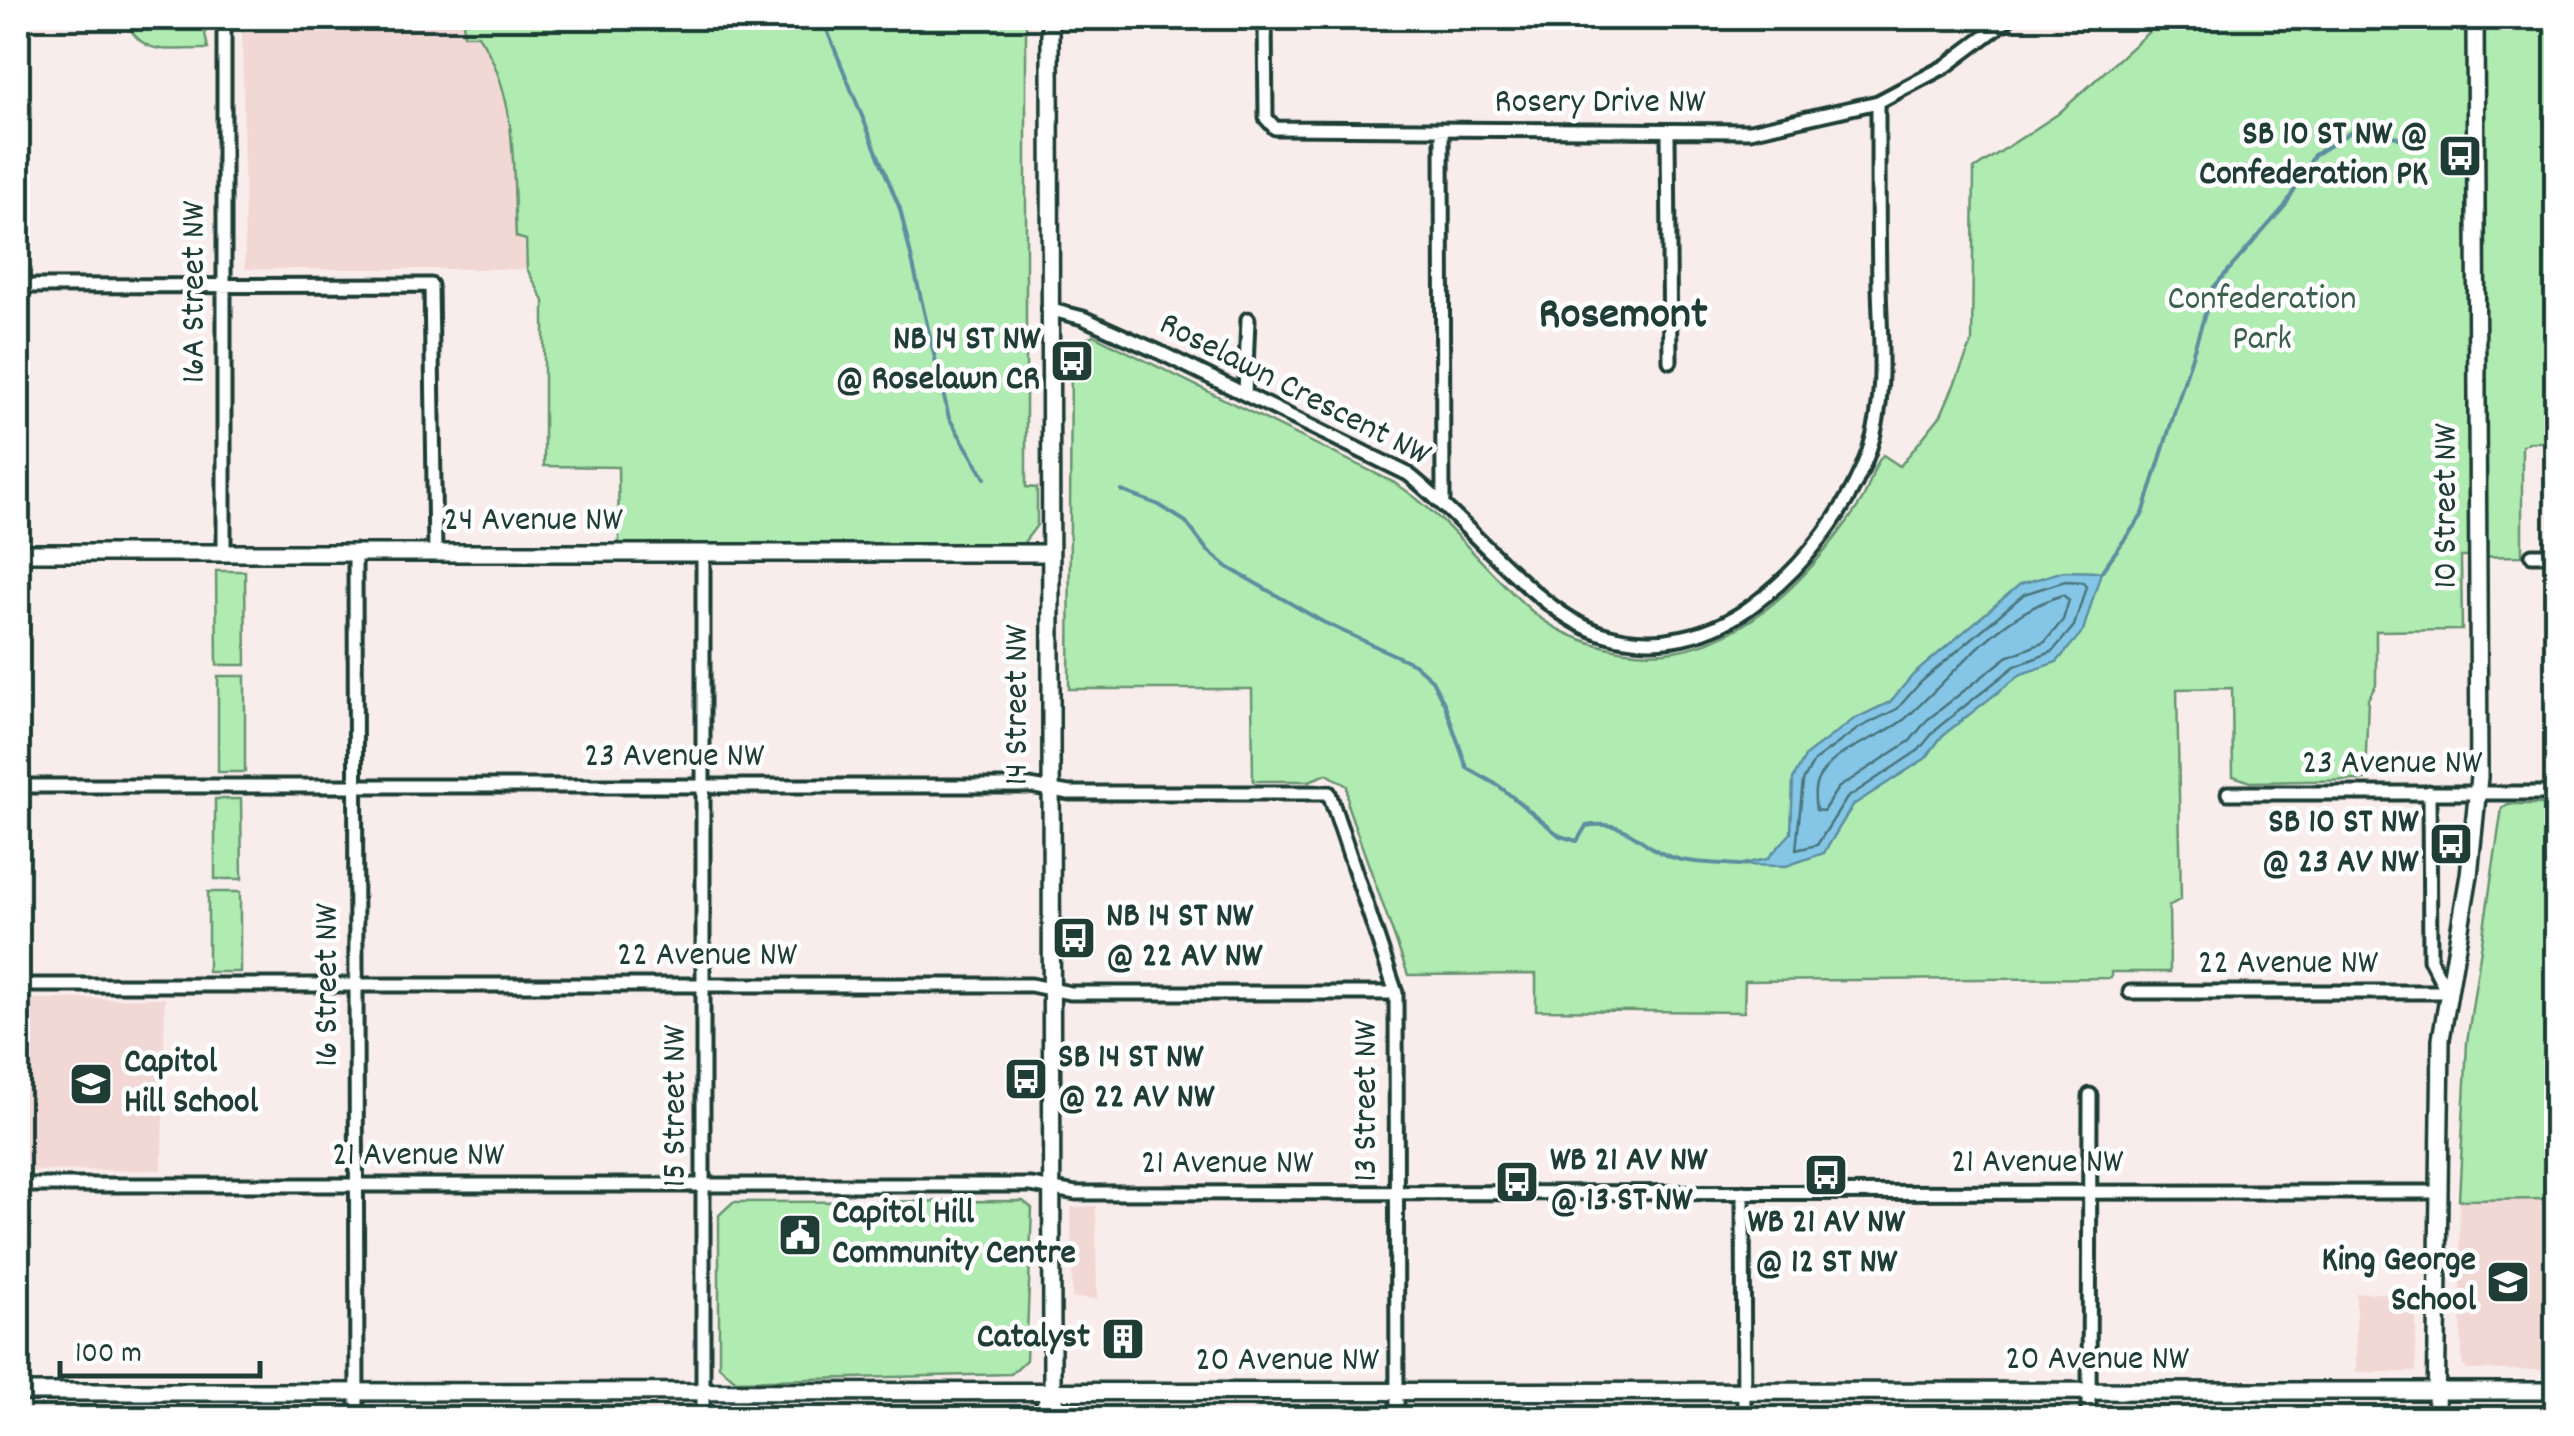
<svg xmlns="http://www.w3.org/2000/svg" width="2574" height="1436" font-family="Dekko,sans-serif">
	<rect width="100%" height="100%" fill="#f9edec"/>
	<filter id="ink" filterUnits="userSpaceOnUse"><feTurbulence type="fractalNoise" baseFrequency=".01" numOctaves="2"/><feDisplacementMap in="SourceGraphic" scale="20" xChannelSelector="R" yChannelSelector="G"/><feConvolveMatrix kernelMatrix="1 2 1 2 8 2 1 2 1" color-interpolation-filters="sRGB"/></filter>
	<g filter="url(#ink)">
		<path fill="#f2d8d5" d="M 242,18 L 463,18 L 464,35 L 478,35 L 502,78 L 527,269 L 245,269 Z
			M 165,998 L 162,1170 L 18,1171 L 18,999 Z
			M 2556,1199 L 2556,1370 L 2467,1370 L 2462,1364 L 2459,1200 Z
			M 1096,1206 L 1097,1299 L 1072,1298 L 1071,1207 Z
			M 2356,1293 L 2416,1293 L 2416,1372 L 2356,1372 Z"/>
		<path fill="#b0ebb1" stroke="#689472" stroke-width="2.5" d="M 124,18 L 242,18 L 242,30 L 232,20 L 215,19 L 205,33 L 208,49 C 167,48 143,59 124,18 Z
			M 463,18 L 1026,18 L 1026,487 L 1037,488 L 1037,525 L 1022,545 L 619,543 L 618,467 L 544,466 L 544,301 L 527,269 L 526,240 L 516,237 C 512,168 519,94 478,35 L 464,35 Z
			M 2164,18 L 2556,18 L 2556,442 L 2529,442 L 2522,446 L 2522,556 L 2461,557 L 2462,630 L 2376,631 L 2376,685 L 2368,699 L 2365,780 L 2251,782 L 2233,776 L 2232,688 L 2177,689 L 2181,899 L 2169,906 L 2170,972 L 2111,972 L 2111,978 L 1745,981 L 1744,1012 L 1536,1010 L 1536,974 L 1408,975 L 1348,807 L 1347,786 L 1327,774 L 1309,781 L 1253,781 L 1252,689 L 1069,689 L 1071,349 L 1093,335 L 1395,483 C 1449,518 1485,571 1534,613 C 1553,629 1579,640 1602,646 C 1717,678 1802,590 1861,502 C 1871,487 1870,470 1883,455 L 1900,466 L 1941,415 L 1972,343 L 1974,169 L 2058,114 Z
			M 216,571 L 245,571 L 246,665 L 217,665 Z
			M 218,676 L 245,676 L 245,772 L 218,772 Z
			M 215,799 L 241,799 L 242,879 L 215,879 Z
			M 2508,804 L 2556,804 L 2556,1199 L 2459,1200 L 2467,1042 L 2502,808 Z
			M 208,892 L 240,892 L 240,972 L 208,972 Z
			M 1023,1201 L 1032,1208 L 1026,1360 L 1011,1374 L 736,1381 L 719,1366 L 719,1215 L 733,1202 Z"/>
		<path fill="#85c6e6" stroke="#5c8f9f" stroke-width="2.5" d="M 2064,571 L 2101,572 L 2083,631 L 2057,662 L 2021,674 L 1942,736 L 1926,758 L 1853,805 L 1824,853 L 1786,866 L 1739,865 L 1767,859 L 1791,833 L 1793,779 L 1806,755 L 1854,719 L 1890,702 L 1913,675 L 2020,584 Z"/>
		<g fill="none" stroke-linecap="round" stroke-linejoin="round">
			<path stroke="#48747b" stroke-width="2.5" d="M 2065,581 L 2083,582 L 2086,587 L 2074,626 L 2052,652 L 2015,666 L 1936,729 L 1919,750 L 1847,798 L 1817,845 L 1796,850 L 1803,781 L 1814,761 L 1859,728 L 1897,709 L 1921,682 L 2024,594 Z
				M 2063,595 L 2069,600 L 2063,620 L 2045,642 L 2007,657 L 1927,720 L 1910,741 L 1838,788 L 1823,811 L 1816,810 C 1814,797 1813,784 1822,773 C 1842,745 1881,739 1906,718 C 1957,673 1996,615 2063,595 Z"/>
			<path stroke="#5c8f9f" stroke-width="4" d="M 822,18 L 900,209 L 949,418 L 985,478
				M 2551,192 L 2556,195
				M 1122,491 L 1159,505 L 1186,522 L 1207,550 L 1229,568 L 1323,622 L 1414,664 L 1432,680 L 1445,705 L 1467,768 L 1499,786 L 1560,836 L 1577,841 L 1586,826 C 1631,818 1639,848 1674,858 C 1694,864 1718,863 1739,865
				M 2101,572 L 2143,514 L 2213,288 L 2285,206 L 2314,155 L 2362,125 L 2408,141"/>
			<defs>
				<path id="street" d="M 1265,18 L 1266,118 L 1275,128 L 1750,131 L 1878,102 L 1946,66 L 2010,18
					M 1442,132 L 1443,500
					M 1668,134 L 1670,361
					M 18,286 L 431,285 L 435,552
					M 1048,309 L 1083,318 L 1159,352 L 1408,474 C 1465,518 1536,612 1600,633 C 1655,651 1713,637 1757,602 C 1804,567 1850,507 1869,451 C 1887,398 1880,339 1879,284 C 1878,224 1878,163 1878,102
					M 1245,394 L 1248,319
					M 224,551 L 224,32
					M 355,551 L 357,1418
					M 703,553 L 703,1418
					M 2532,555 L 2556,555
					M 18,786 L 1030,786 L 1069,793 L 1329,793 L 1396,993 L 1397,1418
					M 2228,793 L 2556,793
					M 18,985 L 1031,985 L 1070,993 L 1396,993
					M 2130,992 L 2447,992 L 2430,959 L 2429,792
					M 18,1185 L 1031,1185 L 1076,1193 L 2437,1192
					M 1743,1192 L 1744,1418
					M 2089,1418 L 2090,1095"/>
				<path id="secondary" d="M 1050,18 L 1052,1392 L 1061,1418
					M 18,553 L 1049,553
					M 18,1392 L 2556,1391
					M 1038,1418 L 1052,1392
					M 2436,1418 L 2441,1039 L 2469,875 L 2479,777 L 2475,18"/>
			</defs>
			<use href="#street" stroke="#1f3d34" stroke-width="19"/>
			<use href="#secondary" stroke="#1f3d34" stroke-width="22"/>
			<use href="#street" stroke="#fff" stroke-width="11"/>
			<use href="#secondary" stroke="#fff" stroke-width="15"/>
		</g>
	</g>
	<defs>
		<symbol id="bus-square" viewBox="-11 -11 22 22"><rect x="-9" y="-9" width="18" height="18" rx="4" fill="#1f3d34" stroke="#fff"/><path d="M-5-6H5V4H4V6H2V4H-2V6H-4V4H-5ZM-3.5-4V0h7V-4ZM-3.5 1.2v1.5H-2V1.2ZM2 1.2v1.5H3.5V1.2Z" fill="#fff"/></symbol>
		<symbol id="school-square" viewBox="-11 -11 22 22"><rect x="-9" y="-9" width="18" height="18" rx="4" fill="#1f3d34" stroke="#fff"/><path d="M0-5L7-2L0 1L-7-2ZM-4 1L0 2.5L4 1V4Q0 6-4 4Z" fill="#fff"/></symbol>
		<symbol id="civic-square" viewBox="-11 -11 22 22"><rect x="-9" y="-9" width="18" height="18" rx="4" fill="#1f3d34" stroke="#fff"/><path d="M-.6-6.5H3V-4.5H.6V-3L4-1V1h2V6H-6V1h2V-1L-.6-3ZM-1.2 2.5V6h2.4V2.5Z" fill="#fff"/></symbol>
		<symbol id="building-square" viewBox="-11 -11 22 22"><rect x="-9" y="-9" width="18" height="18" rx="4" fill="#1f3d34" stroke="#fff"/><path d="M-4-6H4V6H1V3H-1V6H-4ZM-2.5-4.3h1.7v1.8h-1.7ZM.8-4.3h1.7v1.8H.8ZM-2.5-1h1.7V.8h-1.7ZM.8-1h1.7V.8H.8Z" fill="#fff"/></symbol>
	</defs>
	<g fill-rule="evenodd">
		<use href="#bus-square" x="2435" y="131" width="50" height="50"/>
		<use href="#bus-square" x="1047" y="336" width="50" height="50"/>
		<use href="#bus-square" x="2426" y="819" width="50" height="50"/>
		<use href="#bus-square" x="1049" y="913" width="50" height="50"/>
		<use href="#bus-square" x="1001" y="1054" width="50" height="50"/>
		<use href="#school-square" x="66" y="1059" width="50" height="50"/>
		<use href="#bus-square" x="1801" y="1150" width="50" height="50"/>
		<use href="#bus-square" x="1492" y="1157" width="50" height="50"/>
		<use href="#civic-square" x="775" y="1210" width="50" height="50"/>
		<use href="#school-square" x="2483" y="1257" width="50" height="50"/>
		<use href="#building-square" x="1098" y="1314" width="50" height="50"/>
	</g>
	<g text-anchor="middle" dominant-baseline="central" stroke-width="9" stroke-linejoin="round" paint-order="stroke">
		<g font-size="35" fill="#1f3d34" stroke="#fff">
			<text x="1600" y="104">Rosery Drive NW</text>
			<text transform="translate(196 292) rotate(-90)">16A Street NW</text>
			<text transform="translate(1294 391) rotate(27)">Roselawn Crescent NW</text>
			<text transform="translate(2448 506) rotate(-90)">10 Street NW</text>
			<text x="533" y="522">24 Avenue NW</text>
			<text transform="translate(1019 705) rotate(-90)">14 Street NW</text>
			<text x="674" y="758">23 Avenue NW</text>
			<text x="2392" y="765">23 Avenue NW</text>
			<text x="707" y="957">22 Avenue NW</text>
			<text x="2288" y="965">22 Avenue NW</text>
			<text transform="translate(329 985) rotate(-90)">16 Street NW</text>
			<text transform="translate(1368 1101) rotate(-90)">13 Street NW</text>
			<text transform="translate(677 1106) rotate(-90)">15 Street NW</text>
			<text x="418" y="1157">21 Avenue NW</text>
			<text x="2037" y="1164">21 Avenue NW</text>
			<text x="1227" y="1165">21 Avenue NW</text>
			<text x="2097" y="1361">20 Avenue NW</text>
			<text x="1287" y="1362">20 Avenue NW</text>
		</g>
		<g font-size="35" font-weight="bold" fill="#1f3d34" stroke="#fff" text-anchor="end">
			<text x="2428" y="136">SB 10 ST NW @<tspan x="2428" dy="40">Confederation PK</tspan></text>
			<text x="1040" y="341">NB 14 ST NW<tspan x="1040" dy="40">@ Roselawn CR</tspan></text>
			<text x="2418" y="824">SB 10 ST NW<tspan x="2418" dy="40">@ 23 AV NW</tspan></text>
			<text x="1106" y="918" text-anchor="start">NB 14 ST NW<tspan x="1106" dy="40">@ 22 AV NW</tspan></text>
			<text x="1058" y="1059" text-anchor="start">SB 14 ST NW<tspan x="1058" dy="40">@ 22 AV NW</tspan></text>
			<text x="124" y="1064" text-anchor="start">Capitol<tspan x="124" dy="40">Hill School</tspan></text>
			<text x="1550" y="1162" text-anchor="start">WB 21 AV NW<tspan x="1550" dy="40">@ 13 ST NW</tspan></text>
			<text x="832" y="1215" text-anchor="start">Capitol Hill<tspan x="832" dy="40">Community Centre</tspan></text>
			<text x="1826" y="1224" text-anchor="middle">WB 21 AV NW<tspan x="1826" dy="40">@ 12 ST NW</tspan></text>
			<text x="2476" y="1262">King George<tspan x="2476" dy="40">School</tspan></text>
			<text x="1090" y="1339">Catalyst</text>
		</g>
		<g font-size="35" fill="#3c604d" stroke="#fff">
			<text x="2262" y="301">Confederation<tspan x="2262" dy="40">Park</tspan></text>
		</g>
		<g font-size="45" font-weight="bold" fill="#1f3d34" stroke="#fff">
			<text x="1623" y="317">Rosemont</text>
		</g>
	</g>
	<rect width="2574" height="1436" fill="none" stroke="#fff" stroke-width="60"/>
	<rect x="30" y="30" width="2514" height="1376" fill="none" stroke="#1f3d34" stroke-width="4" filter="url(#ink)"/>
	<path d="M60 1361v15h200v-15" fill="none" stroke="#1f3d34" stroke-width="5"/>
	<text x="75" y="1361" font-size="30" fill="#1f3d34" stroke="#ffffff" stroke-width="8" paint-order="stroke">100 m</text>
</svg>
